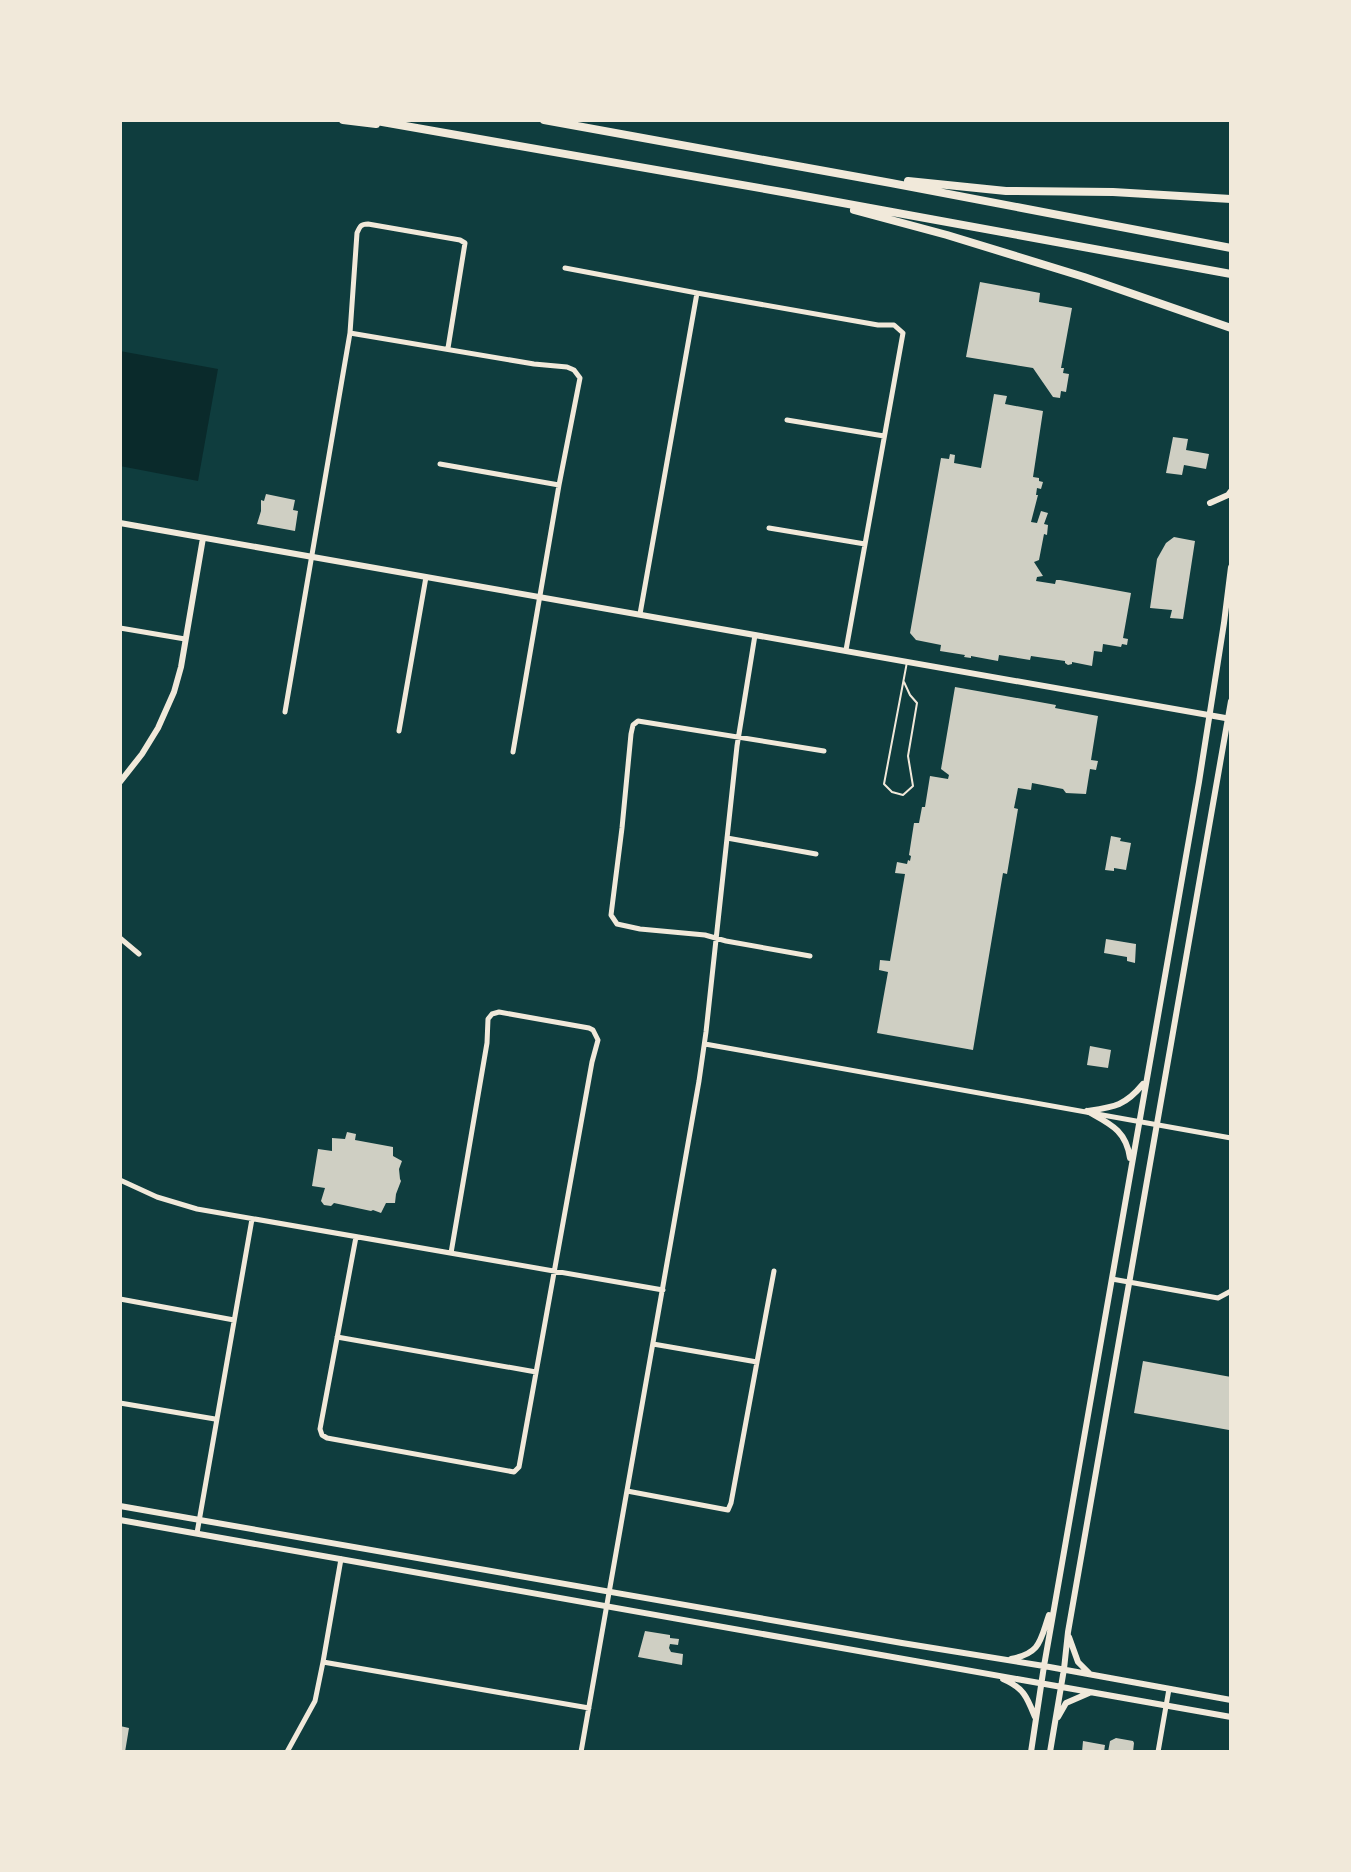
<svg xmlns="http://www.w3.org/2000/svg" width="1351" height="1872" font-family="'Titillium Web',sans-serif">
	<rect width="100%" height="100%" fill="#0f3d3e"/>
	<path fill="#0a2a2b" d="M 120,351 L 218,369 L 198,481 L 120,466 Z"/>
	<path fill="#cfcfc3" d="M 980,282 L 1040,293 L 1039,302 L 1072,308 L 1061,368 L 1064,368 L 1063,373 L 1069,374 L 1066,392 L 1061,391 L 1060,398 L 1053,397 L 1033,368 L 966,357 Z
		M 994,394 L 1007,396 L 1005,404 L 1043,411 L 1033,477 L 1039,478 L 1039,481 L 1043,482 L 1041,489 L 1037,488 L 1036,495 L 1038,495 L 1031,522 L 1037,523 L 1041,511 L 1048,513 L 1044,524 L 1048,525 L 1047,535 L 1044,534 L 1039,560 L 1034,562 L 1043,576 L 1037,577 L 1036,581 L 1055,584 L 1056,580 L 1060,580 L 1131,593 L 1123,638 L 1128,639 L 1127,645 L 1122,644 L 1121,647 L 1103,644 L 1102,652 L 1094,651 L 1092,666 L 1072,662 L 1072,664 L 1068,665 L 1065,663 L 1065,661 L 1031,656 L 1030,660 L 999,655 L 998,661 L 971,656 L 971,658 L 964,657 L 965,655 L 940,651 L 941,645 L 916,640 L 910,633 L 941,458 L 949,459 L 950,454 L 955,455 L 954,463 L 981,468 Z
		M 1173,437 L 1188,439 L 1186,450 L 1209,454 L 1206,469 L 1184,465 L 1182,475 L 1166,473 Z
		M 266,494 L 295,500 L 293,510 L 298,511 L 295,531 L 257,524 L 261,511 L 261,500 L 264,501 Z
		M 1174,537 L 1195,541 L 1183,619 L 1170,618 L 1172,610 L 1150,608 L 1157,559 L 1166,543 Z
		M 955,687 L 1056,705 L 1055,708 L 1098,716 L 1091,760 L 1098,761 L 1096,770 L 1090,769 L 1086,794 L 1066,793 L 1063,789 L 1032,783 L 1031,790 L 1018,788 L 1014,808 L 1018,809 L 1007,874 L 1003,873 L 973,1050 L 877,1033 L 888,972 L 879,970 L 880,960 L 890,961 L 905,874 L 895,873 L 897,862 L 907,864 L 908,860 L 910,861 L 911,856 L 909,855 L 914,823 L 919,823 L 922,807 L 925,807 L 930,776 L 948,779 L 949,775 L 941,769 Z
		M 1111,836 L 1121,838 L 1120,841 L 1131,843 L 1126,870 L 1114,868 L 1114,871 L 1105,870 Z
		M 1106,939 L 1136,944 L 1135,963 L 1127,961 L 1127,957 L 1104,953 Z
		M 1090,1046 L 1111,1050 L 1108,1068 L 1087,1065 Z
		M 347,1132 L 356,1134 L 355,1140 L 393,1147 L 393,1156 L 402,1161 L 399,1169 L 400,1179 L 401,1181 L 396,1194 L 395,1203 L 386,1203 L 381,1213 L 373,1210 L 371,1211 L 334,1203 L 331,1206 L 324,1205 L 321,1201 L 325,1188 L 312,1186 L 318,1149 L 332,1151 L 332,1138 L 345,1139 Z
		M 1143,1361 L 1231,1377 L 1231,1420 L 1229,1430 L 1134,1413 Z
		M 645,1631 L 670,1635 L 670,1638 L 679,1639 L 678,1645 L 670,1644 L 669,1648 L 671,1652 L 683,1654 L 682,1665 L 638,1657 Z
		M 120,1726 L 129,1728 L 125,1752 L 120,1751 Z
		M 1116,1738 L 1133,1741 L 1134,1743 L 1133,1752 L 1108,1752 L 1110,1741 Z
		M 1083,1741 L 1105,1745 L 1104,1752 L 1082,1752 Z"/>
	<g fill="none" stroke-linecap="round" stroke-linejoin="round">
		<path stroke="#f1e9da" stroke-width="2" d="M 904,682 L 910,695 L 917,703 L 908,756 L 913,786 L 903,795 L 892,792 L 884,784 L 907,662"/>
		<path stroke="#f1e9da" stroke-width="5" d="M 565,268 L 697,293
			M 350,333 L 357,233 C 360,226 361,224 368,224 L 460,240 L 465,243 L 448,348
			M 787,420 L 884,436
			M 440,464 L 559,485
			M 769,528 L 865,544
			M 640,614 L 697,293 L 878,325 L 894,325 L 903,333 L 846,650
			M 120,628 L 185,639
			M 285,712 L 350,333 L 534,364 L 567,367 L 574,370 L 580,378 L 559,485 L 513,752
			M 399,731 L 426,577
			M 727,838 L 816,854
			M 120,938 L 139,954
			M 810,956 L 726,941 L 705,935 L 640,929 L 617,924 L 611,915 L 622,828 L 631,734 L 633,725 L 638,721 L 824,751
			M 705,1044 L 1231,1138
			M 120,1180 L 157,1197 L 197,1209 L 663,1290
			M 356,1237 L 320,1429 L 322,1435 L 327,1438 L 514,1472 L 519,1467 L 592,1062 L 598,1040 L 593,1030 L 589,1028 L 499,1012 L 492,1014 L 488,1019 L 487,1043 L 451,1253
			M 1112,1279 L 1218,1298 L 1231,1291
			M 120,1299 L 234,1320
			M 337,1337 L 536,1372
			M 757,1362 L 774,1271
			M 120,1403 L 215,1419
			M 627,1491 L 728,1510 L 731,1503 L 757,1362 L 653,1344
			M 197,1533 L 252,1219
			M 341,1559 L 323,1662 L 589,1708
			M 287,1752 L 315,1701 L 323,1662
			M 581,1752 L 699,1081 L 706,1032 L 737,746 L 755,635
			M 1158,1752 L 1169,1689"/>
		<path stroke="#f1e9da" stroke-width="6" d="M 120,523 L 1231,719
			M 120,782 L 142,754 L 158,728 L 174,692 L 181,667 L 203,538"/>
		<path stroke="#f1e9da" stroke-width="6" d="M 1210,503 L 1228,495 L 1231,491
			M 1087,1111 C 1110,1124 1126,1130 1130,1158
			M 1087,1111 C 1114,1107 1125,1106 1143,1084
			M 120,1506 L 902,1643 L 1044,1666 L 1231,1700
			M 120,1520 L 1231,1717
			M 1069,1637 L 1078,1662 L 1090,1674
			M 1011,1659 C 1041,1653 1040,1641 1049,1615
			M 1003,1679 C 1024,1688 1027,1697 1035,1717
			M 1058,1717 L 1066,1703 L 1089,1693
			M 1031,1752 L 1044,1666 L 1199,782 L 1224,623 L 1231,567
			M 1050,1752 L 1064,1669 L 1068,1632 L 1231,701"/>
		<path stroke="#f1e9da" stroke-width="8" d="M 343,120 L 376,124
			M 371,120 L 788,193 L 1231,274
			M 544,120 L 891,183 L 1231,248
			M 908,181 L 1006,191 L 1113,192 L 1231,199
			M 854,210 L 947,235 L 1084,277 L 1231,328"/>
	</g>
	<rect width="1351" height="1872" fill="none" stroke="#f1e9da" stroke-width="244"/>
</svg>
